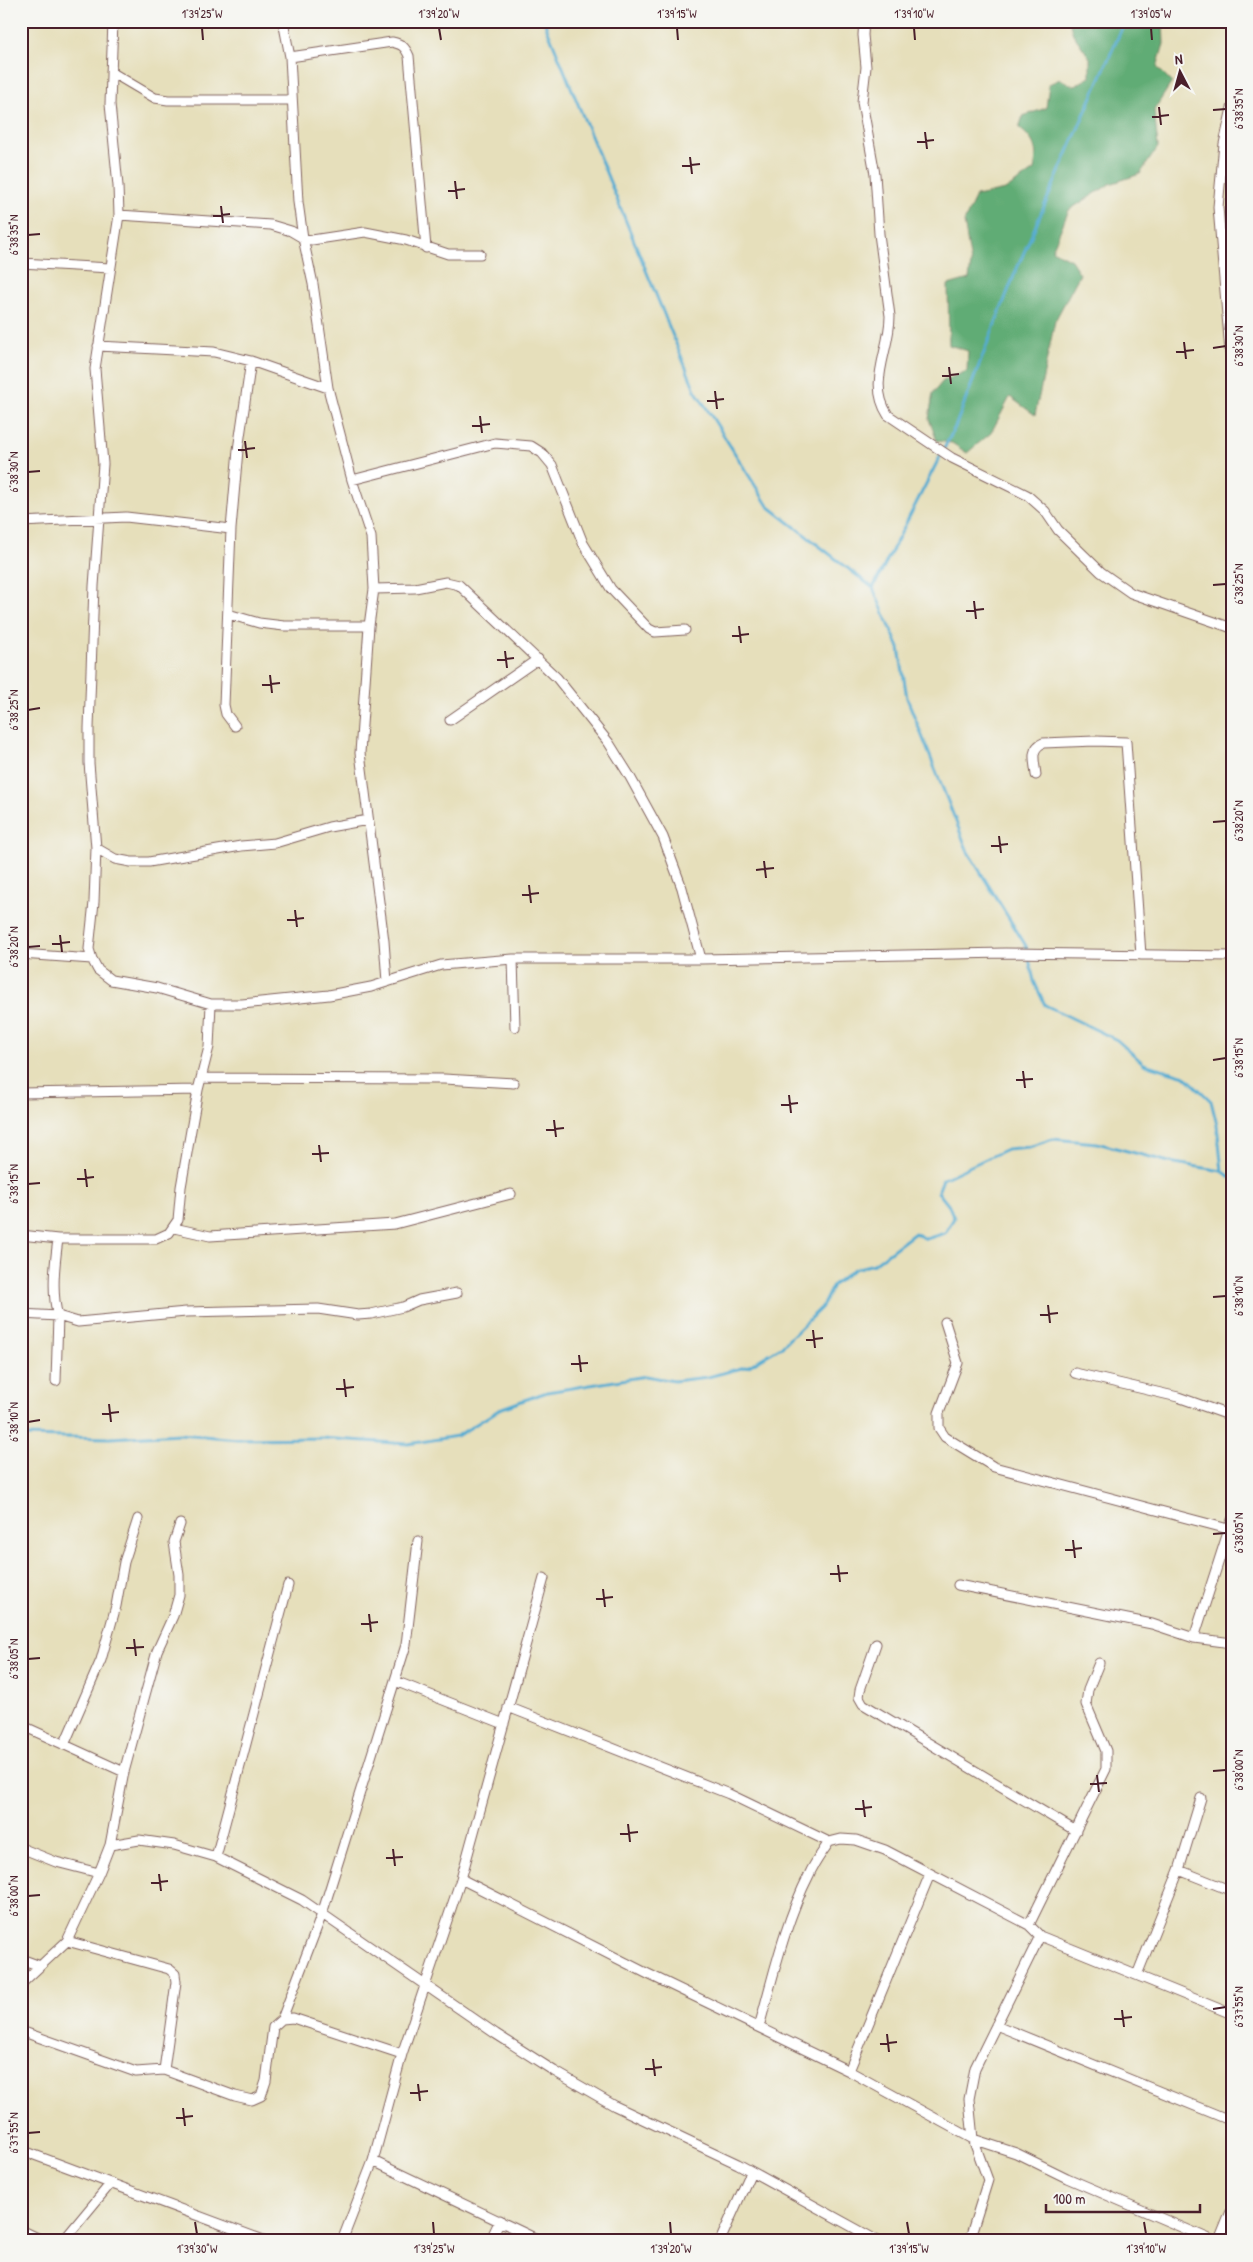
<svg xmlns="http://www.w3.org/2000/svg" width="1253" height="2262" font-family="'Patrick Hand',sans-serif">
	<rect width="100%" height="100%" fill="#f6f6f2"/>
	<filter id="ink" filterUnits="userSpaceOnUse"><feTurbulence type="fractalNoise" baseFrequency=".02" numOctaves="2"/><feDisplacementMap in="SourceGraphic" scale="10" xChannelSelector="R" yChannelSelector="G"/><feConvolveMatrix kernelMatrix="1 2 1 2 8 2 1 2 1" color-interpolation-filters="sRGB"/></filter>
	<filter id="wash" filterUnits="userSpaceOnUse"><feTurbulence type="fractalNoise" baseFrequency=".0096" numOctaves="4" result="noise"/><feDisplacementMap in="SourceGraphic" scale="20" xChannelSelector="R" yChannelSelector="G"/><feGaussianBlur stdDeviation="1.12" result="paint"/><feColorMatrix in="noise" values="0 0 0 0 0 0 0 0 0 0 0 0 0 0 0 0 0 1.4 0 .05"/><feComposite in="paint" operator="in"/></filter>
	<g filter="url(#wash)">
		<rect width="100%" height="100%" fill="#e6dfbb"/>
		<path fill="#61ac74" stroke="#566650" d="M 1069,21 L 1163,21 L 1164,44 L 1157,67 L 1172,82 L 1154,110 L 1158,147 L 1140,174 L 1110,184 L 1069,210 L 1052,250 L 1071,260 L 1080,274 L 1055,321 L 1035,415 L 1010,397 L 991,433 L 967,453 L 952,443 L 937,441 L 929,419 L 933,393 L 943,381 L 967,371 L 968,351 L 949,345 L 948,285 L 969,279 L 971,263 L 964,222 L 976,196 L 1005,190 L 1034,170 C 1038,151 1036,141 1019,128 L 1023,116 L 1046,108 L 1049,84 L 1060,79 L 1074,86 L 1090,77 L 1090,58 L 1073,34 Z"/>
		<g fill="none" stroke-linecap="round" stroke-linejoin="round">
			<path stroke="#55acd2" stroke-width="3" d="M 544,21 L 695,390 L 768,506 L 873,588 L 899,648 L 907,698 L 968,852 L 1026,946 L 1034,981 L 1045,1005 L 1117,1040 L 1144,1064 L 1185,1076 L 1211,1101 L 1217,1125 L 1222,1171 L 1232,1178
				M 873,588 L 955,427 L 1015,273 L 1125,21
				M 21,1436 L 110,1438 L 180,1434 L 238,1439 L 322,1438 L 408,1444 L 457,1436 L 502,1408 L 547,1392 L 646,1376 L 674,1381 L 708,1377 L 749,1366 L 781,1347 L 822,1307 L 833,1285 L 854,1269 L 874,1264 L 915,1233 L 926,1239 L 945,1233 L 954,1218 L 949,1206 L 938,1192 L 943,1179 L 1007,1149 L 1029,1147 L 1053,1139 L 1097,1143 L 1169,1162 L 1222,1171"/>
		</g>
	</g>
	<g filter="url(#ink)">
		<g fill="none" stroke-linecap="round" stroke-linejoin="round">
			<defs>
				<path id="street" d="M 113,21 L 110,104 L 118,186 L 119,215 L 95,369 L 103,464 L 94,586 L 89,728 L 89,763 L 96,848 L 94,902 L 89,949 L 92,959 L 98,970 L 111,980 L 157,988 L 211,1004 L 242,1004 L 329,995 L 371,987 L 441,965 L 513,959 L 515,1027
					M 283,21 L 290,57 L 298,202 L 303,238 L 313,284 L 328,388 L 352,480 L 371,537 L 374,589 L 415,588 L 446,582 L 459,585 L 557,678 L 609,743 L 629,775 L 663,837 L 682,888 L 701,959
					M 864,21 L 863,35 L 866,67 L 862,102 L 875,174 L 879,234 L 890,316 C 890,351 867,383 888,415 L 952,458 L 1027,495 L 1045,511 L 1058,530 L 1101,572 L 1131,593 L 1232,628
					M 290,57 L 392,42 C 402,44 405,47 409,56 L 426,248
					M 111,72 L 155,98 L 168,100 L 292,100
					M 1232,108 L 1224,144 L 1218,207 L 1232,375
					M 119,215 L 271,225 L 291,231 L 303,238 L 312,240 L 365,232 L 406,240 L 448,254 L 480,254
					M 21,263 L 110,268
					M 98,346 L 214,352 L 251,361 L 328,388
					M 352,480 L 495,443 L 531,446 L 542,453 L 552,465 L 583,543 L 611,589 L 649,629 L 655,632 L 685,630
					M 21,522 L 126,517 L 231,529 L 224,705 L 226,714 L 235,726
					M 231,529 L 238,450 L 251,361
					M 374,589 L 369,626 L 360,753 L 384,941 L 387,982
					M 228,614 L 259,623 L 284,626 L 369,626
					M 450,720 L 538,659
					M 1036,775 C 1035,763 1029,749 1043,743 L 1095,741 L 1126,742 L 1141,955
					M 96,848 L 115,859 L 131,862 L 149,862 L 241,846 L 275,843 L 329,827 L 368,820
					M 21,954 L 92,959
					M 513,959 L 701,959 L 1005,953 L 1232,956
					M 211,1004 L 209,1047 L 198,1090 L 181,1187 L 178,1220 L 169,1233 L 156,1239 L 58,1239 C 55,1262 51,1293 58,1316 L 78,1322 L 186,1312 L 318,1309 L 358,1315 L 371,1314 L 403,1307 L 419,1300 L 457,1293
					M 201,1078 L 444,1079 L 514,1083
					M 21,1093 L 198,1090
					M 174,1228 L 210,1236 L 395,1224 L 511,1194
					M 21,1235 L 58,1239
					M 21,1314 L 58,1316 L 56,1381
					M 945,1322 L 958,1363 L 939,1413 L 939,1428 L 945,1437 L 994,1467 L 1232,1530
					M 1075,1373 L 1178,1397 L 1226,1414 L 1232,1418
					M 958,1585 L 1152,1624 L 1194,1638 L 1232,1520
					M 1194,1638 L 1232,1643
					M 876,1644 L 860,1690 L 859,1697 L 863,1704 L 1076,1831
					M 395,1681 L 504,1724
					M 508,1707 L 729,1794 L 829,1842 L 841,1839 L 856,1840 L 885,1850 L 1029,1925 L 1040,1936 L 1232,2014
					M 21,1725 L 124,1772
					M 64,1745 L 101,1660 L 116,1606 L 124,1562 L 138,1519
					M 110,1845 L 139,1840 L 174,1845 L 216,1857 L 302,1900 L 496,2034 L 554,2071 L 615,2106 L 738,2164 L 878,2241
					M 21,1848 L 56,1862 L 99,1873
					M 216,1857 L 288,1585
					M 1179,1870 L 1232,1891
					M 461,1879 L 646,1973 L 849,2071 L 973,2139 L 988,2180 L 969,2241
					M 1029,1925 L 1106,1769 L 1106,1751 L 1086,1704 L 1088,1690 L 1099,1663
					M 1040,1936 L 975,2068 L 969,2099 L 973,2139 L 1016,2153 L 1067,2178 L 1214,2241
					M 21,1959 L 40,1966
					M 1137,1975 L 1179,1870 L 1201,1798
					M 21,1984 L 67,1941 L 99,1873 L 110,1845 L 124,1772 L 157,1651 L 173,1616 L 179,1595 L 179,1575 L 174,1542 L 180,1524
					M 282,2019 L 293,2018 L 402,2054
					M 996,2025 L 1232,2121
					M 759,2027 C 773,1977 785,1922 809,1875 C 814,1863 822,1853 829,1842
					M 21,2031 L 136,2072 L 164,2070 L 176,1982 L 175,1974 L 169,1969 L 67,1941
					M 164,2070 L 235,2096 L 252,2100 L 261,2096 L 266,2081 L 273,2027 L 282,2019 L 322,1914 L 406,1645 L 418,1541
					M 849,2071 L 930,1874
					M 21,2150 L 266,2241
					M 373,2161 L 541,2241
					M 21,2230 L 44,2241
					M 63,2241 L 111,2183
					M 342,2241 L 373,2161 L 402,2054 L 461,1879 L 544,1578
					M 490,2241 L 500,2220
					M 720,2241 L 751,2172
					M 1219,2241 L 1232,2209"/>
			</defs>
			<use href="#street" stroke="#81625d" stroke-width="11"/>
			<use href="#street" stroke="#fff" stroke-width="9"/>
		</g>
	</g>
	<path fill="none" stroke="#4a1f2b" stroke-width="2" d="M 202,28 L 203,40M 439,28 L 441,40M 677,28 L 678,40M 914,28 L 915,40M 1151,28 L 1152,40M 1159,107 L 1161,125M 1213,110 L 1226,109M 1152,117 L 1169,115M 925,132 L 927,149M 917,142 L 934,140M 690,157 L 692,174M 682,166 L 700,164M 455,181 L 457,199M 448,191 L 465,189M 221,206 L 223,223M 213,216 L 230,214M 28,235 L 40,234M 1184,342 L 1186,359M 1213,348 L 1226,346M 1176,352 L 1194,350M 949,367 L 951,384M 942,376 L 959,374M 715,391 L 717,409M 707,401 L 724,399M 480,416 L 482,433M 472,426 L 490,424M 245,441 L 247,458M 238,450 L 255,448M 28,472 L 40,471M 1213,585 L 1226,584M 974,601 L 976,619M 966,611 L 984,609M 739,626 L 741,643M 732,636 L 749,634M 505,651 L 507,668M 497,660 L 514,658M 270,675 L 272,693M 262,685 L 280,683M 28,710 L 40,708M 1213,822 L 1226,821M 999,836 L 1001,853M 991,846 L 1008,844M 764,861 L 766,878M 756,870 L 774,868M 529,885 L 531,903M 522,895 L 539,893M 295,910 L 297,927M 287,920 L 304,918M 60,935 L 62,952M 52,944 L 70,942M 28,947 L 40,946M 1213,1060 L 1226,1058M 1023,1071 L 1025,1088M 1016,1080 L 1033,1079M 789,1095 L 791,1113M 781,1105 L 798,1103M 554,1120 L 556,1137M 546,1130 L 564,1128M 319,1145 L 321,1162M 312,1154 L 329,1153M 85,1169 L 87,1187M 77,1179 L 94,1177M 28,1184 L 40,1183M 1213,1297 L 1226,1296M 1048,1305 L 1050,1323M 1040,1315 L 1058,1313M 813,1330 L 815,1348M 806,1340 L 823,1338M 579,1355 L 581,1372M 571,1364 L 588,1363M 344,1379 L 346,1397M 336,1389 L 354,1387M 109,1404 L 111,1422M 102,1414 L 119,1412M 28,1422 L 40,1420M 1213,1534 L 1226,1533M 1073,1540 L 1075,1558M 1065,1550 L 1082,1548M 838,1565 L 840,1582M 830,1574 L 848,1573M 603,1589 L 605,1607M 596,1599 L 613,1597M 369,1614 L 371,1632M 361,1624 L 378,1622M 134,1639 L 136,1656M 126,1648 L 144,1647M 28,1659 L 40,1658M 1213,1771 L 1226,1770M 1097,1775 L 1099,1792M 1090,1784 L 1107,1783M 863,1800 L 865,1817M 855,1809 L 872,1807M 628,1824 L 630,1842M 620,1834 L 638,1832M 393,1849 L 395,1866M 386,1858 L 403,1857M 159,1874 L 161,1891M 151,1883 L 168,1881M 28,1896 L 40,1895M 1213,2009 L 1226,2007M 1122,2010 L 1124,2027M 1114,2019 L 1132,2017M 887,2034 L 889,2052M 880,2044 L 897,2042M 653,2059 L 655,2076M 645,2069 L 662,2067M 418,2084 L 420,2101M 410,2093 L 428,2091M 183,2108 L 185,2126M 176,2118 L 193,2116M 28,2133 L 40,2132M 195,2222 L 197,2234M 433,2222 L 434,2234M 670,2222 L 671,2234M 907,2222 L 909,2234M 1144,2222 L 1146,2234"/>
	<rect width="1253" height="2262" fill="none" stroke="#f6f6f2" stroke-width="55"/>
	<g transform="translate(1180 72) rotate(354)" stroke="#f6f6f2" stroke-width="4" paint-order="stroke">
	<path d="M0-4L9 19L0 12L-9 19Z" fill="#4a1f2b"/>
	<text y="-8" font-size="14" font-weight="bold" text-anchor="middle" fill="#4a1f2b">N</text>
	</g>
	<path d="M1046 2204v8h154v-8" fill="none" stroke="#4a1f2b" stroke-width="2.5"/>
	<text x="1053" y="2204" font-size="15" fill="#4a1f2b" stroke="#f6f6f2" stroke-width="4" paint-order="stroke">100 m</text>
	<rect x="28" y="28" width="1198" height="2206" fill="none" stroke="#4a1f2b" stroke-width="2"/>
	<g font-size="12" text-anchor="middle" fill="#4a1f2b">
		<text x="202" y="18">1°39'25"W</text>
		<text x="439" y="18">1°39'20"W</text>
		<text x="677" y="18">1°39'15"W</text>
		<text x="914" y="18">1°39'10"W</text>
		<text x="1151" y="18">1°39'05"W</text>
		<text transform="translate(1239 109) rotate(-90)" y="4">6°38'35"N</text>
		<text transform="translate(14 235) rotate(-90)" y="4">6°38'35"N</text>
		<text transform="translate(1239 346) rotate(-90)" y="4">6°38'30"N</text>
		<text transform="translate(14 472) rotate(-90)" y="4">6°38'30"N</text>
		<text transform="translate(1239 584) rotate(-90)" y="4">6°38'25"N</text>
		<text transform="translate(14 710) rotate(-90)" y="4">6°38'25"N</text>
		<text transform="translate(1239 821) rotate(-90)" y="4">6°38'20"N</text>
		<text transform="translate(14 947) rotate(-90)" y="4">6°38'20"N</text>
		<text transform="translate(1239 1058) rotate(-90)" y="4">6°38'15"N</text>
		<text transform="translate(14 1184) rotate(-90)" y="4">6°38'15"N</text>
		<text transform="translate(1239 1296) rotate(-90)" y="4">6°38'10"N</text>
		<text transform="translate(14 1422) rotate(-90)" y="4">6°38'10"N</text>
		<text transform="translate(1239 1533) rotate(-90)" y="4">6°38'05"N</text>
		<text transform="translate(14 1659) rotate(-90)" y="4">6°38'05"N</text>
		<text transform="translate(1239 1770) rotate(-90)" y="4">6°38'00"N</text>
		<text transform="translate(14 1896) rotate(-90)" y="4">6°38'00"N</text>
		<text transform="translate(1239 2007) rotate(-90)" y="4">6°37'55"N</text>
		<text transform="translate(14 2133) rotate(-90)" y="4">6°37'55"N</text>
		<text x="197" y="2253">1°39'30"W</text>
		<text x="434" y="2253">1°39'25"W</text>
		<text x="671" y="2253">1°39'20"W</text>
		<text x="909" y="2253">1°39'15"W</text>
		<text x="1146" y="2253">1°39'10"W</text>
	</g>
</svg>
